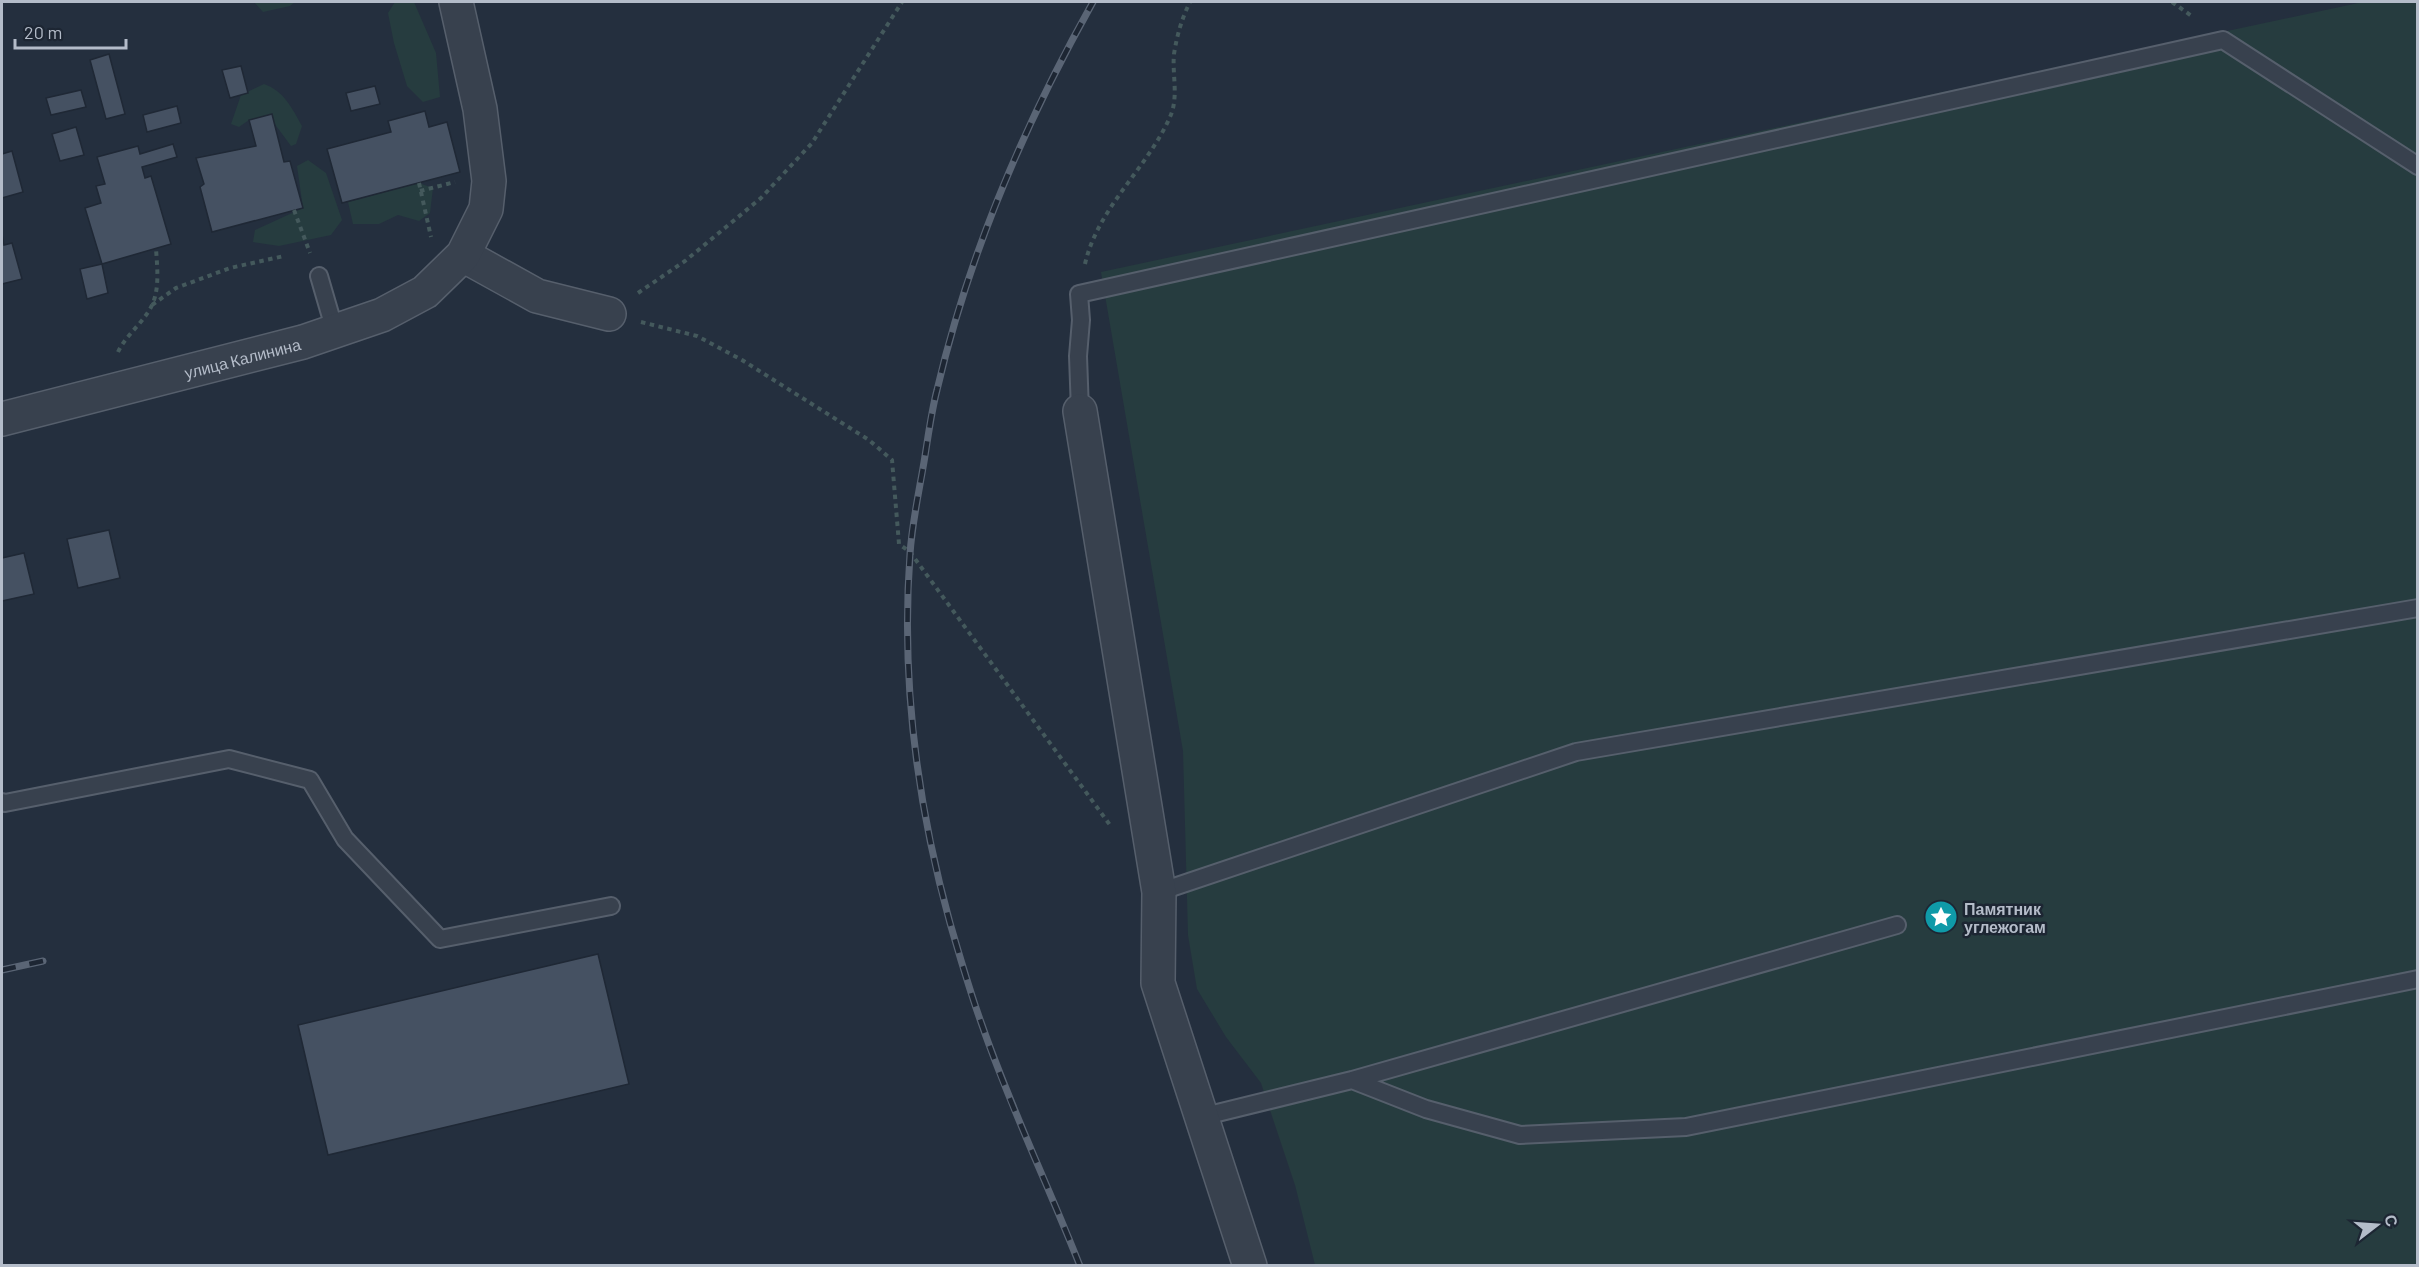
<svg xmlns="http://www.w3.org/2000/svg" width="2419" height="1267" font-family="Barlow,sans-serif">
	<rect width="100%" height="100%" fill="#242f3e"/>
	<path fill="#263c3f" d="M 254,2 L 295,2 L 290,6 L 263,12 Z
		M 395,2 L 414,2 L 436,53 L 440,97 L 423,102 L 407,86 L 394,43 L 388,13 Z
		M 2363,2 L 2417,2 L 2417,1265 L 1315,1265 L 1295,1185 L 1261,1083 L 1226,1037 L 1197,989 L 1188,935 L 1183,751 L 1101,272 Z
		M 264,84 C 284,91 292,108 302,126 L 296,144 L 291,146 L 274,123 L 272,114 L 249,120 L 239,127 L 231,124 L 241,95 Z
		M 308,160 L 326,173 L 342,220 L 331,235 L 279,246 L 253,242 L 255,230 L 303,208 L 297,166 Z
		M 419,183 L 433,188 L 430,213 L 419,221 L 398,215 L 379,224 L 353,224 L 348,202 Z"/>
	<path fill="#455162" stroke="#1f2835" stroke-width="1.5" d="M 109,54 L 125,114 L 106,119 L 90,60 Z
		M 241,66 L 248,93 L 230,98 L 222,70 Z
		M 375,86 L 380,104 L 351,111 L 346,93 Z
		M 81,90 L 86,107 L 51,115 L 46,98 Z
		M 177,106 L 181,123 L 147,132 L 143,115 Z
		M 425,111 L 429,127 L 447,122 L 460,172 L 342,203 L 327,149 L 391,132 L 388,121 Z
		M 272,114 L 284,162 L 290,161 L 303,208 L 212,232 L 200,187 L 204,184 L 196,158 L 256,146 L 249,120 Z
		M 76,127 L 84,155 L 60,161 L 52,134 Z
		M 173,144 L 177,157 L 142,167 L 145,178 L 151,176 L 171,244 L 102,264 L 85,208 L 101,203 L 96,186 L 105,184 L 97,157 L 138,146 L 140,154 Z
		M 12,151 L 23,192 L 2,198 L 2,154 Z
		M 2,235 L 4,245 L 12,243 L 22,279 L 2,284 Z
		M 102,264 L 108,293 L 87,299 L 80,269 Z
		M 109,530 L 120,578 L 78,588 L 67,539 Z
		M 24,553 L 34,594 L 2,601 L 2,558 Z
		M 598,954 L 629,1084 L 328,1155 L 298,1025 Z"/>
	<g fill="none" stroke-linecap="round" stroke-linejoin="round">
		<defs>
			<path id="service" d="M 319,276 L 335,331
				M 1080,411 L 1078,356 L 1081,320 L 1079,294 L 2223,40 L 2418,166
				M 2,802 L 5,803 L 229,759 L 310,780 L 345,839 L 440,939 L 611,906
				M 1159,892 L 1576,752 L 2418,608
				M 1352,1080 L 1426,1109 L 1520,1135 L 1686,1127 L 2418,979
				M 1201,1117 L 1352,1080 L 1897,925"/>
			<path id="minor" d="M 463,255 L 537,296 L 609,314
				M 1080,411 L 1159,892 L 1158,983 L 1250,1266"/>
			<g id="tertiary">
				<path id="s1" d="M 2,419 L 303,342 L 382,315 L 425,292 L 463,255 L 486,209 L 489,181 L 480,109 L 456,2"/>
			</g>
		</defs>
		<use href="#service" stroke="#565f6c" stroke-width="20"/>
		<use href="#minor" stroke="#565f6c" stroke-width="36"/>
		<use href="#tertiary" stroke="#565f6c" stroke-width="36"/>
		<path stroke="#44595c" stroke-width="4" stroke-dasharray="4.5 4.5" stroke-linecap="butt" d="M 2172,2 L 2193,17
			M 419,183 L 431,237
			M 420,191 L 455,182
			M 294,210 L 310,253
			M 1085,264 C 1098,207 1147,169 1170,117 C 1179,97 1172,75 1174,54 C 1177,35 1182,18 1190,2
			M 638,293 L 685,261 L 761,198 L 812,143 L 902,2
			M 152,305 L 176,288 L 230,268 L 284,256
			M 641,322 L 697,336 L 742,360 L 869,440 L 892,460 L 899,544 L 910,552 L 1110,825
			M 118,352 C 126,335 145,321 152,305 C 160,288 157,266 156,248"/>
		<use href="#service" stroke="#38414e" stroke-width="16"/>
		<use href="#minor" stroke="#38414e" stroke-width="33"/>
		<use href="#tertiary" stroke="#38414e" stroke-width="33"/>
		<defs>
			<path id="rail" d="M 2,970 L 43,961
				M 1080,1266 C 1048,1185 1010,1106 982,1025 C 970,992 960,957 950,923 C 917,804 901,678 910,554 C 912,523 919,492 924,462 C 928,438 931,413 937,390 C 969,253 1025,123 1093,2"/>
		</defs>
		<use href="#rail" stroke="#5a6575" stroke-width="7"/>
		<use href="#rail" stroke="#1d2633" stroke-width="4.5" stroke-dasharray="14" stroke-linecap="butt"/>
	</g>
	<defs>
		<symbol id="sight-disc" viewBox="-11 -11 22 22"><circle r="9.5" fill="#0f9aa8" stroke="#1d2633"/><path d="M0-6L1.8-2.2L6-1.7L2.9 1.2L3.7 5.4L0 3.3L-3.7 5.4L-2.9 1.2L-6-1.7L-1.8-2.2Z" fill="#fff"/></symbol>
	</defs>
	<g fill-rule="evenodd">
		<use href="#sight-disc" x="1922" y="898" width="38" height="38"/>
	</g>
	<g text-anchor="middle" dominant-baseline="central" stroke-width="5" stroke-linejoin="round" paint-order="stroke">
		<g font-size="16" fill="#b4bcc9" stroke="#1d2633">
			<text stroke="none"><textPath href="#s1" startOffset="248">улица Калинина</textPath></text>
		</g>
		<g font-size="16" font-weight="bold" fill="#b4bcc9" stroke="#1d2633" text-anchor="start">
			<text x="1964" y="908">Памятник<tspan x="1964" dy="18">углежогам</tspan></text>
		</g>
	</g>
	<rect width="2419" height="1267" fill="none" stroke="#b4bcc9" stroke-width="6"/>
	<g transform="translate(2377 1225) rotate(73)" stroke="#1d2633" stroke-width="4.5" paint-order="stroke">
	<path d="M0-4.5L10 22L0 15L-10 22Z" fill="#b4bcc9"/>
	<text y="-9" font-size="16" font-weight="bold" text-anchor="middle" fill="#b4bcc9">С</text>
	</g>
	<path d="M15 39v9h111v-9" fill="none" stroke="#b4bcc9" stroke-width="3"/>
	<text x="24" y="39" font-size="18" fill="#b4bcc9" stroke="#1d2633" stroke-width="4.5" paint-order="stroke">20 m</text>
</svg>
